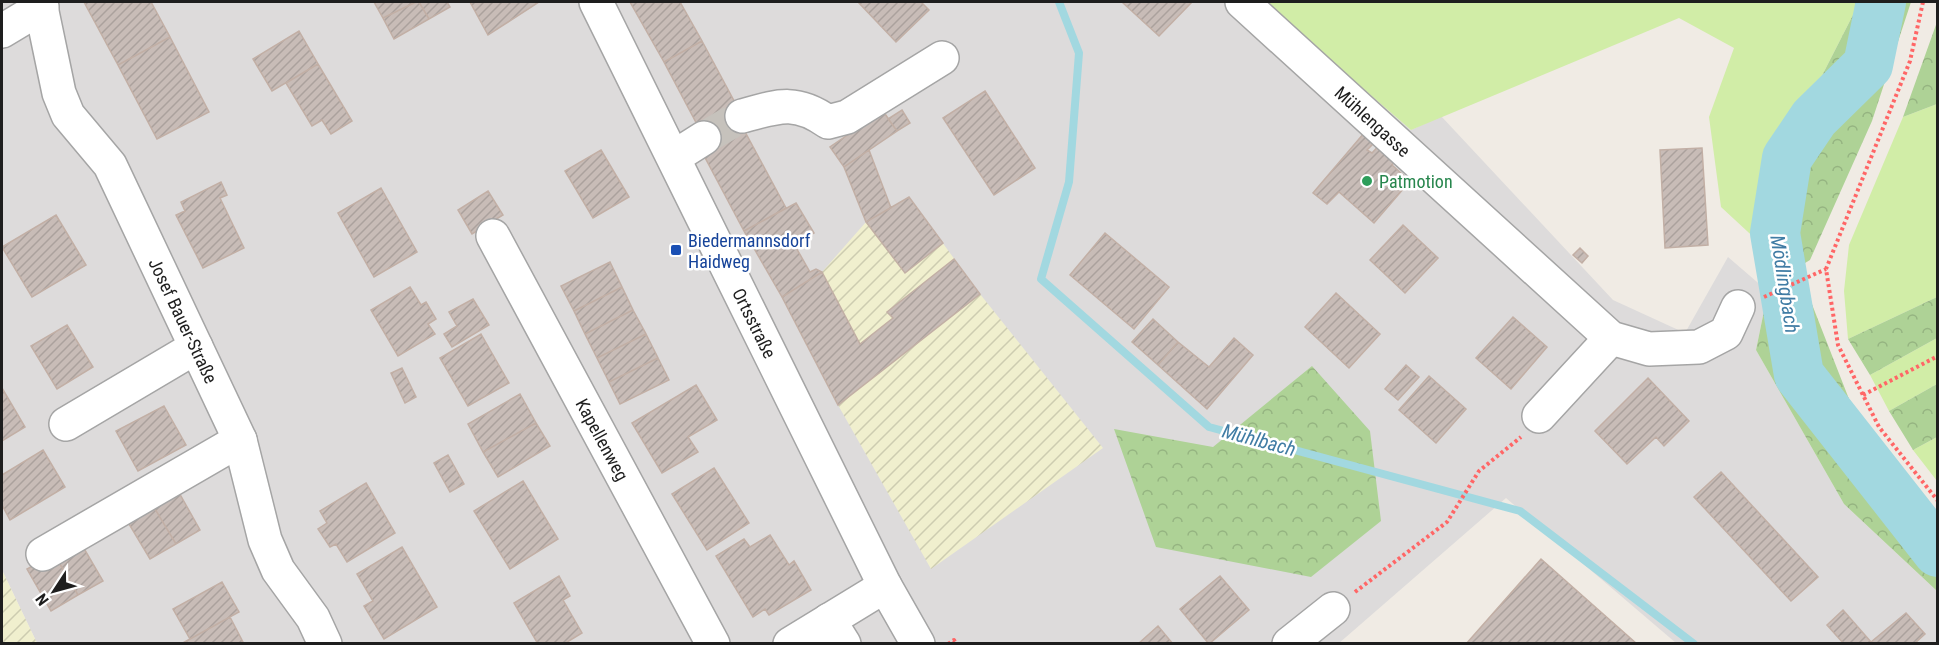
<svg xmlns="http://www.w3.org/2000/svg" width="1939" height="645" font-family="'Roboto Condensed',sans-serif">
	<defs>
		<pattern id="farmland-furrows" width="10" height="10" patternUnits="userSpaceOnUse" patternTransform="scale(1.5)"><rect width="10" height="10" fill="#f0efce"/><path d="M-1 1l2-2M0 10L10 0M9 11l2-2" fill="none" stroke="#cdccb0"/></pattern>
		<pattern id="forest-crowns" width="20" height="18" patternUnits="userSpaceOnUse" patternTransform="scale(1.5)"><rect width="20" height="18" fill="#aed296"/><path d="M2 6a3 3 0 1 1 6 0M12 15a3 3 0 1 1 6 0" fill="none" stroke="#95b481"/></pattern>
		<pattern id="building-hatch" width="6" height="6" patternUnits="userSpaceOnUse" patternTransform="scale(1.5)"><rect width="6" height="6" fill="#c8bcb7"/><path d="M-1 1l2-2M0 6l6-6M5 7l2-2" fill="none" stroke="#aba19d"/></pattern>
	</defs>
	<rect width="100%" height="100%" fill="#f0ebe4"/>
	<path fill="#dddbdb" d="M 2,2 L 1263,2 L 1411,130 L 1441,116 L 1613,300 L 1685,333 L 1728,257 L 1764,288 L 1765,306 L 1756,350 L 1844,504 L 1937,591 L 1938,643 L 1676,643 L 1506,498 L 1338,644 L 37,643 L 2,570 Z"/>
	<path fill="url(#farmland-furrows)" d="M 909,197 L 980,294 L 1103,448 L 931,569 L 838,405 L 782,297 L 822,272 L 866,222 Z
		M 2,570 L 37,643 L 2,643 Z"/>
	<path fill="#d1eda7" d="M 1263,2 L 1855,2 L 1855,11 L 1782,154 L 1761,244 L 1721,207 L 1709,117 L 1734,48 L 1679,18 L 1411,130 Z
		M 1937,104 L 1937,297 L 1848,339 L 1844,291 L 1849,245 L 1903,117 Z
		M 1937,338 L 1937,384 L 1889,411 L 1870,375 Z
		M 1937,437 L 1937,481 L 1913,450 Z"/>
	<path fill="url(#forest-crowns)" d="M 1855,2 L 1911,2 L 1872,121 L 1810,260 L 1764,288 L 1761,244 L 1782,154 L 1855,11 Z
		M 1937,22 L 1937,104 L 1903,117 Z
		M 1806,289 L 1849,399 L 1937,518 L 1937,591 L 1844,504 L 1756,350 L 1765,306 Z
		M 1937,297 L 1937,338 L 1870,375 L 1848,339 Z
		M 1312,366 L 1370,431 L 1381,521 L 1311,577 L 1156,547 L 1114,429 L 1213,447 Z
		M 1937,384 L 1937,437 L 1913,450 L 1889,411 Z"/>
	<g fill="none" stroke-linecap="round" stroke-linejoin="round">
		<path stroke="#a2d8e0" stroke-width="8" d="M 1059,2 L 1079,53 L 1069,182 L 1041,279 L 1209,427 L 1520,511 L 1694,644"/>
		<path stroke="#a2d8e0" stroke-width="50" d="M 1881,2 L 1868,65 L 1814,118 L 1787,158 L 1775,233 L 1799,375 L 1938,552"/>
	</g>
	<path fill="url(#building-hatch)" stroke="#c2afa5" stroke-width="1.5" d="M 84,2 L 151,2 L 170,37 L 118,65 Z
		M 374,2 L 416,2 L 383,18 Z
		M 416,2 L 419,2 L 429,19 L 394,39 L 383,18 Z
		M 419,2 L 447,2 L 450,7 L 429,19 Z
		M 470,2 L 539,2 L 488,35 Z
		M 630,2 L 680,2 L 702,41 L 664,62 Z
		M 858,2 L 921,2 L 929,10 L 896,42 Z
		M 1122,2 L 1192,2 L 1159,36 Z
		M 299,31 L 318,64 L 272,91 L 253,59 Z
		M 170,37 L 209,112 L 157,139 L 118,65 Z
		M 702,41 L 747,125 L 709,147 L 664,62 Z
		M 318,64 L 352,121 L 331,134 L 322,120 L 312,126 L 286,83 Z
		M 985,91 L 1035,168 L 994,195 L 943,118 Z
		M 902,110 L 910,123 L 897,131 L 888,119 Z
		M 883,111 L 897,131 L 844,167 L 830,147 Z
		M 743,128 L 786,208 L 744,231 L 701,150 Z
		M 1364,133 L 1374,143 L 1367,150 L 1372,153 L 1382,142 L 1398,158 L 1392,165 L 1410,181 L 1374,223 L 1339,192 L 1327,204 L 1313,193 Z
		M 1702,148 L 1708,245 L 1665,248 L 1660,150 Z
		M 601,150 L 629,197 L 593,218 L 565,171 Z
		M 869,150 L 891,208 L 866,222 L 844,167 Z
		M 221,182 L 227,195 L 220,198 L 244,248 L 203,268 L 176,215 L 185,211 L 181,202 Z
		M 381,188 L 417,252 L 374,277 L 338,213 Z
		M 488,191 L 503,215 L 472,234 L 458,210 Z
		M 909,197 L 943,243 L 905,273 L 866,222 Z
		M 796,203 L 814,233 L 794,244 L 810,272 L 816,269 L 822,272 L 782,297 L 744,231 Z
		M 56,215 L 86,265 L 32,297 L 2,247 Z
		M 1403,225 L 1438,258 L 1405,293 L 1370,260 Z
		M 1105,233 L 1169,287 L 1134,329 L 1070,275 Z
		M 1580,248 L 1588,256 L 1582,263 L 1573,255 Z
		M 954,259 L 980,294 L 838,405 L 782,297 L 822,272 L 860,344 L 893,318 L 887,312 Z
		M 610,262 L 622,287 L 574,311 L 561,286 Z
		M 410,287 L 421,305 L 426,302 L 436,319 L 428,324 L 435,334 L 398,356 L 371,310 Z
		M 622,287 L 633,310 L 585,334 L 574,311 Z
		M 1336,293 L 1380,334 L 1349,368 L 1305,327 Z
		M 473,299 L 489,325 L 452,347 L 444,334 L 457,326 L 449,312 Z
		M 633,310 L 646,334 L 597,358 L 585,334 Z
		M 1513,317 L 1547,347 L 1511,389 L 1476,358 Z
		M 1153,319 L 1178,342 L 1158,365 L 1132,342 Z
		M 67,325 L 93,367 L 57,389 L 31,346 Z
		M 481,334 L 509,383 L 468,406 L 440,358 Z
		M 646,334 L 658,358 L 609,382 L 597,358 Z
		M 1234,338 L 1253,355 L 1207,409 L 1158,365 L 1178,342 L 1209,367 Z
		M 658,358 L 669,380 L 620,404 L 609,382 Z
		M 1406,365 L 1419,377 L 1398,400 L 1385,389 Z
		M 402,368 L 416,397 L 405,403 L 391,373 Z
		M 1429,376 L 1466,409 L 1436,443 L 1399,410 Z
		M 1648,378 L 1689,421 L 1664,446 L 1656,437 L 1627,464 L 1595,431 Z
		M 696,385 L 717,420 L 688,437 L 698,452 L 662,473 L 632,423 Z
		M 2,388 L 25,427 L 2,441 Z
		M 520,394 L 536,423 L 483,452 L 468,424 Z
		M 164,406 L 186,445 L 138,471 L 116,431 Z
		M 536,423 L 550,446 L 498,477 L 483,452 Z
		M 43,450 L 65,487 L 10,520 L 2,505 L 2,475 Z
		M 448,455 L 464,484 L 450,492 L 434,463 Z
		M 714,468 L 749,523 L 707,550 L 672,494 Z
		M 1721,472 L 1818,577 L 1791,601 L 1694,497 Z
		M 523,481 L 558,539 L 510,569 L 474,511 Z
		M 366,483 L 395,533 L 347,562 L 336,544 L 330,547 L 318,529 L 327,523 L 320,511 Z
		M 177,489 L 200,530 L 176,544 L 152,504 Z
		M 152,504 L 176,544 L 150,559 L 126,519 Z
		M 770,535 L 789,565 L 794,561 L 811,590 L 769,615 L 765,609 L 753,617 L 716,556 L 744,539 L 750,547 Z
		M 79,540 L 103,581 L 78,595 L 54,554 Z
		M 402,547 L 437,607 L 384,639 L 364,606 L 373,601 L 357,574 Z
		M 54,554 L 78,595 L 51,611 L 27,569 Z
		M 1541,559 L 1637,644 L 1466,644 Z
		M 559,576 L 570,596 L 563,600 L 582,633 L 564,644 L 538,644 L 514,603 Z
		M 1220,576 L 1249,610 L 1209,644 L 1180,609 Z
		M 222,582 L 239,612 L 190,639 L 173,609 Z
		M 1843,610 L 1871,642 L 1906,613 L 1925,634 L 1914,644 L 1844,644 L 1827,625 Z
		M 230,617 L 244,644 L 181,644 L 190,639 Z
		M 1158,626 L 1173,644 L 1138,644 Z"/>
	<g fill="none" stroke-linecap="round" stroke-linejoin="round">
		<path stroke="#c6c2bc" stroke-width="33" stroke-dasharray="33 16" stroke-linecap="butt" d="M 704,138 L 742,116"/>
		<defs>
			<g id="minor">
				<path id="s1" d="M 40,2 L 59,93 L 68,115 L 110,165 L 240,440 L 265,540 L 278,570 L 313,618 L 325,644"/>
				<path id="s2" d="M 596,2 L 885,586 L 918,644"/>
				<path id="s3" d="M 1242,2 L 1611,338 L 1649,349 L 1699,347 L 1726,333 L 1738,307"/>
				<path d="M 2,31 L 42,7"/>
				<path d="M 742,116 C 778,106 796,99 828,122 L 847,117 L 942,58"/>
				<path d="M 674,157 L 704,138"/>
				<path id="s4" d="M 493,236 L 713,644"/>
				<path d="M 1539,416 L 1611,338"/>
				<path d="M 66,424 L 196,347"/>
				<path d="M 43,554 L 240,440"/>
				<path d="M 829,620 L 844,644"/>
				<path d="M 790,644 L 885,586"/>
				<path d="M 1289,644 L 1333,609"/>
			</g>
		</defs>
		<use href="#minor" stroke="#a5a5a5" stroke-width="36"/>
		<path stroke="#f66" stroke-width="4" stroke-dasharray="3 3" stroke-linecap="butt" d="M 1923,2 L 1910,61 L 1826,269 L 1838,345 L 1879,427 L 1938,501
			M 1764,297 L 1826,269
			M 1863,395 L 1938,356
			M 1355,592 L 1447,522 L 1479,471 L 1521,437
			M 948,644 L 954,640 L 956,644"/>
		<use href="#minor" stroke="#fff" stroke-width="33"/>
	</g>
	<circle fill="#2e9e5b" stroke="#fff" stroke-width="2" cx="1367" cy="181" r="6"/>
	<rect fill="#1a4fb4" stroke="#fff" stroke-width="2" x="670" y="244" width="12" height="12" rx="3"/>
	<g text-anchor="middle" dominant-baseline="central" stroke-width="5" stroke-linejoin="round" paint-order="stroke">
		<g font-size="18" fill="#1e1e1e" stroke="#fff">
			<text stroke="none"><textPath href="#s3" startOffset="177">Mühlengasse</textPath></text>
			<text stroke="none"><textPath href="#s1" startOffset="354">Josef Bauer-Straße</textPath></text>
			<text stroke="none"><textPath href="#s2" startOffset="358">Ortsstraße</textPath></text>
			<text stroke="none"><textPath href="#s4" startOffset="231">Kapellenweg</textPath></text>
		</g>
		<g font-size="18" fill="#27864d" stroke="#fff" text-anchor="start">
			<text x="1379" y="181">Patmotion</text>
		</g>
		<g font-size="18" fill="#164399" stroke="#fff" text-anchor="start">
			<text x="688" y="240">Biedermannsdorf<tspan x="688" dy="21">Haidweg</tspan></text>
		</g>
		<g font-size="20" font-style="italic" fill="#407ca4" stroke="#fff">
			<text transform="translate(1785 284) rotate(81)">Mödlingbach</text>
			<text transform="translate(1259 440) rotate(15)">Mühlbach</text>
		</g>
	</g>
	<rect width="1939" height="645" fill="none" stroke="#1e1e1e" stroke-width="6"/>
	<g transform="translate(54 591) rotate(234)" stroke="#ffffff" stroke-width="4.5" paint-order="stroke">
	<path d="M0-4.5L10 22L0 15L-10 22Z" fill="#1e1e1e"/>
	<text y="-9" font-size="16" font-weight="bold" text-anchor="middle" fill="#1e1e1e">N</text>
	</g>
</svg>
